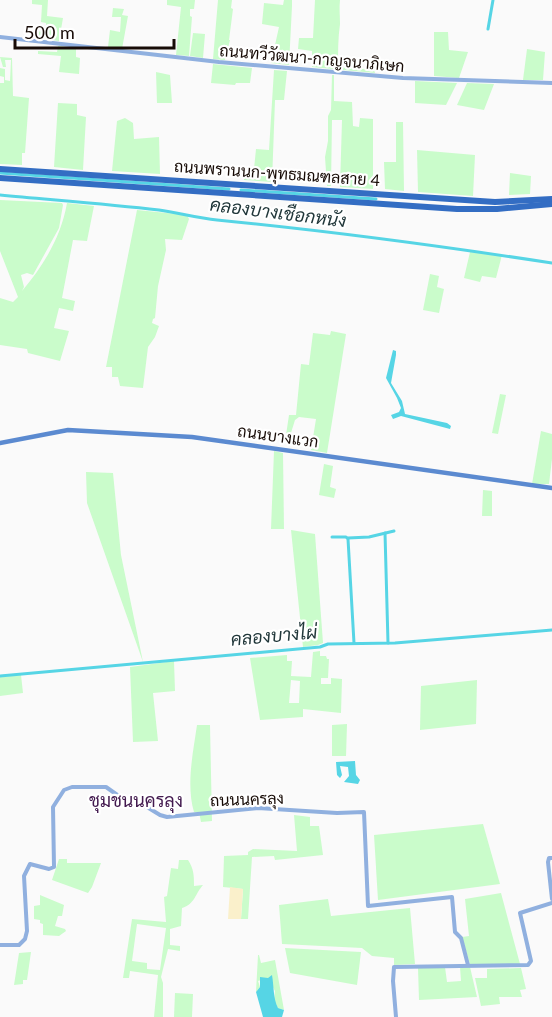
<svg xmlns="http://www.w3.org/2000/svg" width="552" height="1017" viewBox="0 0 552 1017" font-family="Lato,Sarabun,sans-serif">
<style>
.green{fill:#cafccb;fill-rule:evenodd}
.sand{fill:#faf0cb}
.water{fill:#56d5e5}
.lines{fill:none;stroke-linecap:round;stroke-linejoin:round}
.canal{stroke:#56d5e5;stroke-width:3}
.tertiary{stroke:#90b0df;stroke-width:4}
.secondary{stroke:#5b8ad0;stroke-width:4.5}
.primary{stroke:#336dc3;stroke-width:6}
.labels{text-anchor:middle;stroke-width:4.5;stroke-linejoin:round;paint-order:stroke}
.street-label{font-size:16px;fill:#170b06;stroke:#fff}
.water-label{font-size:18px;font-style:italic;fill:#21373a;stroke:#fff}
.neighbourhood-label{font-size:18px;fill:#431a4f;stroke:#fff}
</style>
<rect width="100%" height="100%" fill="#fafafa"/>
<g class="green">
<path d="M 32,0 L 48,0 L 47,16 L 63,18 L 59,41 L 31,37 L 32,31 L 46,32 L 46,23 L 41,22 L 42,5 L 32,4 Z"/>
<path d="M 167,0 L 195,0 L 194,9 L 190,9 L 190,16 L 192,17 L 189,56 L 176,55 L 181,7 L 167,5 Z"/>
<path d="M 218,0 L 232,0 L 231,8 L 233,9 L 229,40 L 230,40 L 225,60 L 213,59 Z"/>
<path d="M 284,0 L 292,0 L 292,6 L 289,65 L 271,63 L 279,27 L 262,24 L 264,3 L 283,5 Z"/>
<path d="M 315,0 L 340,0 C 339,8 340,16 340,24 C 338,38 338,52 338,67 L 374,70 L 375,73 L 312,67 L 312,51 L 298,49 L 299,38 L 313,38 Z"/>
<path d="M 113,8 L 124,9 L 122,15 L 128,16 L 122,49 L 108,47 L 110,30 L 120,32 L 121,17 L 112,17 Z"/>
<path d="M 434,32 L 448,32 L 449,50 L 468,52 L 459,78 L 434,76 Z"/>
<path d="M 193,33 L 205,34 L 203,58 L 190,56 Z"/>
<path d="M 58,46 L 76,48 L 76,57 L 80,58 L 79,74 L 59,72 L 61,56 L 38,54 L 38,51 L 57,52 Z"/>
<path d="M 527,49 L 545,52 L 543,80 L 523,80 Z"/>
<path d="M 0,57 L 12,58 L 13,96 L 29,98 L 25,153 L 22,153 L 22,165 L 0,164 L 0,83 L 4,83 L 4,77 L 0,76 L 0,68 L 5,69 L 5,80 L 10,81 L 11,60 L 5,60 L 6,67 L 3,67 Z"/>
<path d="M 213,64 L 252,68 L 250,83 L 236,83 L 235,85 L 211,83 Z"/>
<path d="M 274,70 L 287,71 L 284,100 L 275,100 L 272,182 L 244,180 L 245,169 L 254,169 L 256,149 L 269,150 Z"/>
<path d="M 156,72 L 170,75 L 172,103 L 157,103 Z"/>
<path d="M 332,75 L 334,75 L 334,101 L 352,102 L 353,126 L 359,127 L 360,118 L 373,119 L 373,189 L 340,187 L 342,120 L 332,120 L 331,186 L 327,186 L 325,157 L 328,141 L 328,116 L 331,110 Z"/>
<path d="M 415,81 L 457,83 L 446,105 L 415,103 Z"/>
<path d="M 467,83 L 494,84 L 484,110 L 457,105 Z"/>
<path d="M 58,103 L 77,104 L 77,115 L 86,117 L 83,170 L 54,167 Z"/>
<path d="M 125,118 L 133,123 L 134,139 L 159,137 L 160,174 L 112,171 L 117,121 Z"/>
<path d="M 396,122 L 403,122 L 404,191 L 385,189 L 384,162 L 396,162 Z"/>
<path d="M 417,150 L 475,155 L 473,196 L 418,192 Z"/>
<path d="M 510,173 L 531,176 L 530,194 L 509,195 Z"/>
<path d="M 0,200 L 62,203 L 63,205 L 59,228 L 33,275 L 27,273 L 21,275 L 24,287 L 22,291 C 44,265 61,237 67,203 L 94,206 L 87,241 L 73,240 L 62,298 L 75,301 L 73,311 L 59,308 L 54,328 L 69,331 L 60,361 L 28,353 L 27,349 L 0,345 L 0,298 L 13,302 L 18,297 L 0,251 Z"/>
<path d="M 137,210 L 187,215 L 189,219 L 182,240 L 165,239 L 166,250 L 158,286 L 155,318 L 153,319 L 152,323 L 159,326 L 155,337 L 148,347 L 143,388 L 120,386 L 118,377 L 112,377 L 112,367 L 106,367 Z"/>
<path d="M 470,252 L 502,255 L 496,278 L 482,276 L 480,282 L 464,278 Z"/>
<path d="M 430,274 L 439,276 L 437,287 L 444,289 L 439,313 L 423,310 Z"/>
<path d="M 331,331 L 346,334 L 327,453 L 311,450 L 316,419 L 299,417 L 295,420 L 290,436 L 286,435 L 289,415 L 296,415 L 301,364 L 309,365 L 313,333 L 330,335 Z"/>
<path d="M 500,394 L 506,395 L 498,434 L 492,433 Z"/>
<path d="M 541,431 L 552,434 L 552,459 L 549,484 L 532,484 Z"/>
<path d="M 274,451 L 283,453 L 284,529 L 271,529 Z"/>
<path d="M 324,464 L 333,466 L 330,487 L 336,489 L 334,498 L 319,495 Z"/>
<path d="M 86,472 L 113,473 L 121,555 L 143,662 L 87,503 Z"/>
<path d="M 483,490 L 492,491 L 492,516 L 482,516 Z"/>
<path d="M 291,530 L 315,534 L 323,643 L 318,645 L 303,647 Z"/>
<path d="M 320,651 L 320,656 L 326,656 L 327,659 L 329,659 L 328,678 L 321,678 L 321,684 L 331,684 L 331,678 L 342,679 L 341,713 L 303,709 L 303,717 L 260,720 L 250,658 L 287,655 L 287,661 L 292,661 L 291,676 L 311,677 L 313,652 ZM 291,680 L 300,681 L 299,703 L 289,703 Z"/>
<path d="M 174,661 L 175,691 L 153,693 L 158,741 L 133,742 L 130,667 Z"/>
<path d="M 21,675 L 23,693 L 0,696 L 0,677 Z"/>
<path d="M 477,680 L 476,724 L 420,730 L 421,686 Z"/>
<path d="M 347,724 L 346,756 L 332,756 L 332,725 Z"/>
<path d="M 197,725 L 210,725 L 212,821 L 201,822 L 199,812 L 194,812 C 186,785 193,753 197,725 Z"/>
<path d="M 294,815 L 310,817 L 310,826 L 319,826 L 323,855 L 275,860 L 274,856 L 252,857 L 248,919 L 241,919 L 243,889 L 223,887 L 224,856 L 248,855 L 248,852 L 253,849 L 297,851 Z"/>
<path d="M 483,824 L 500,884 L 378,900 L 374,835 Z"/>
<path d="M 59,859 L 67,859 L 67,863 L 101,863 L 92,887 L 88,893 L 52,880 Z"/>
<path d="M 179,860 L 188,860 C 194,869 194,876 194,886 L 203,885 C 195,894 195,904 182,908 L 181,926 L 170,929 L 170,945 L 180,946 L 180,951 L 168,949 L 161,977 L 163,983 L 163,1017 L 154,1017 L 158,975 L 130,971 L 129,978 L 123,978 L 132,919 L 166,922 L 164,897 L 167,896 L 171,868 L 178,869 ZM 137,924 L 166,928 L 160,970 L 147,969 L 147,963 L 132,961 Z"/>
<path d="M 501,893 L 520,964 L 470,964 L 462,937 L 469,936 L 465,899 Z"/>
<path d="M 40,895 L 64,905 L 62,916 L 58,916 L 55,926 L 65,929 L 66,931 L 59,936 L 43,935 L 43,924 L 40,923 L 40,920 L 34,919 L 34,906 L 40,905 Z"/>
<path d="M 328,899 L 331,916 L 410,908 L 415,964 L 394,965 L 394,958 L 372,956 L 362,948 L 282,944 L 279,905 Z"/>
<path d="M 285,948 L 361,952 L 357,985 L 290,973 Z"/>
<path d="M 31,952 L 27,980 L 23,980 L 23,984 L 14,985 L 19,953 Z"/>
<path d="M 258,955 L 259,955 L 261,963 L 275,960 L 284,1010 L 278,1008 L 274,1001 L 275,991 L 268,978 L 258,981 L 260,987 L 256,992 Z"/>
<path d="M 445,967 L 447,982 L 461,981 L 460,967 L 470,967 L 477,997 L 419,1000 L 418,968 Z"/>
<path d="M 521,968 L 526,989 L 520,990 L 522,997 L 499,997 L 500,1004 L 481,1006 L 475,978 L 487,978 L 487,969 Z"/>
<path d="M 175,993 L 193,994 L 192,1017 L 174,1017 Z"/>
</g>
<path class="sand" d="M 230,887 L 243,889 L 241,919 L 228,919 Z"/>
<g class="water">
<path d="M 393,350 L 396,351 L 396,355 L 391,383 L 402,401 L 405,414 L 447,423 L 451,426 L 450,429 L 401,416 L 393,419 L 391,415 L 399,412 L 401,408 L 397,398 L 386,378 Z"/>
<path d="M 355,761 L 356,775 L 360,780 L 358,784 L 344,782 L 349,776 L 348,767 L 340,766 L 342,775 L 340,778 L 337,775 L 336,762 Z"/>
<path d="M 272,975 C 274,986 273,998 278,1008 L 284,1010 L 282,1017 L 263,1017 L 256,992 L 260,987 L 260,977 L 268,978 Z"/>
</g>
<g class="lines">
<g class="canal">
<path d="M 488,29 L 493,0"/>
<path d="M 0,173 L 229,189"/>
<path d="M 241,190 L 376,199"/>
<path d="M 0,195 C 53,200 106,204 159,210 C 179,213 198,218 217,220 C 330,231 441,246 552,263"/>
<path d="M 385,533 L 388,643"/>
<path d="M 332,537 L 346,537 L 348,539 L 354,643"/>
<path d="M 348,538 L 369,537 L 394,531"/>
<path d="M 0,676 L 320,647 L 328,644 L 395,643 L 552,630"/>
</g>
<g class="tertiary">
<path d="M 0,37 L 219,62 L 403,78 L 552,83"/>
<path d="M 552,858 L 549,858 L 548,862 L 552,899"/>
<path d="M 0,945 L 19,945 L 25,939 L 27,931 L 24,876 L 30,864 L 49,869 L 54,867 L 53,807 L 64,790 L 72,787 L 106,787 L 123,799 L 147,807 L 160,815 L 167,817 L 258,808 L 337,813 L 364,812 L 368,906 L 452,897 L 455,932 L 461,938 L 468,965"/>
<path d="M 396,1017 L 393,981 L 394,967 L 528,965 L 531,961 L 520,913 L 552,903"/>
</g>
<path class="secondary" d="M 0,443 L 68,430 L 192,437 L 552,488"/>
<g class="primary">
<path d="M 0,169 L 495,202 L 552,199"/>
<path d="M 0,178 L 457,209 L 497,209 L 552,204"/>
</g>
</g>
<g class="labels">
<g class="street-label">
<text transform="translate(312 58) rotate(5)" y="6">ถนนทวีวัฒนา-กาญจนาภิเษก</text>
<text transform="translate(277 173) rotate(4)" y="6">ถนนพรานนก-พุทธมณฑลสาย 4</text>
<text transform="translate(278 436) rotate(8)" y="6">ถนนบางแวก</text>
<text transform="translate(247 799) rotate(-2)" y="6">ถนนนครลุง</text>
</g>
<g class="water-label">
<text transform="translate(278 213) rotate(7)" y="6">คลองบางเชือกหนัง</text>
<text transform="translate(274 636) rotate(-5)" y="6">คลองบางไผ่</text>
</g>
<g class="neighbourhood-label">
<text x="136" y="807">ชุมชนนครลุง</text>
</g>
</g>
<path d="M15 39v9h159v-9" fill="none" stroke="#170b06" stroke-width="3"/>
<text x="24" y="39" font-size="18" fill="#170b06" stroke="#ffffff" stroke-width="4.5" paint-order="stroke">500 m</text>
</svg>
